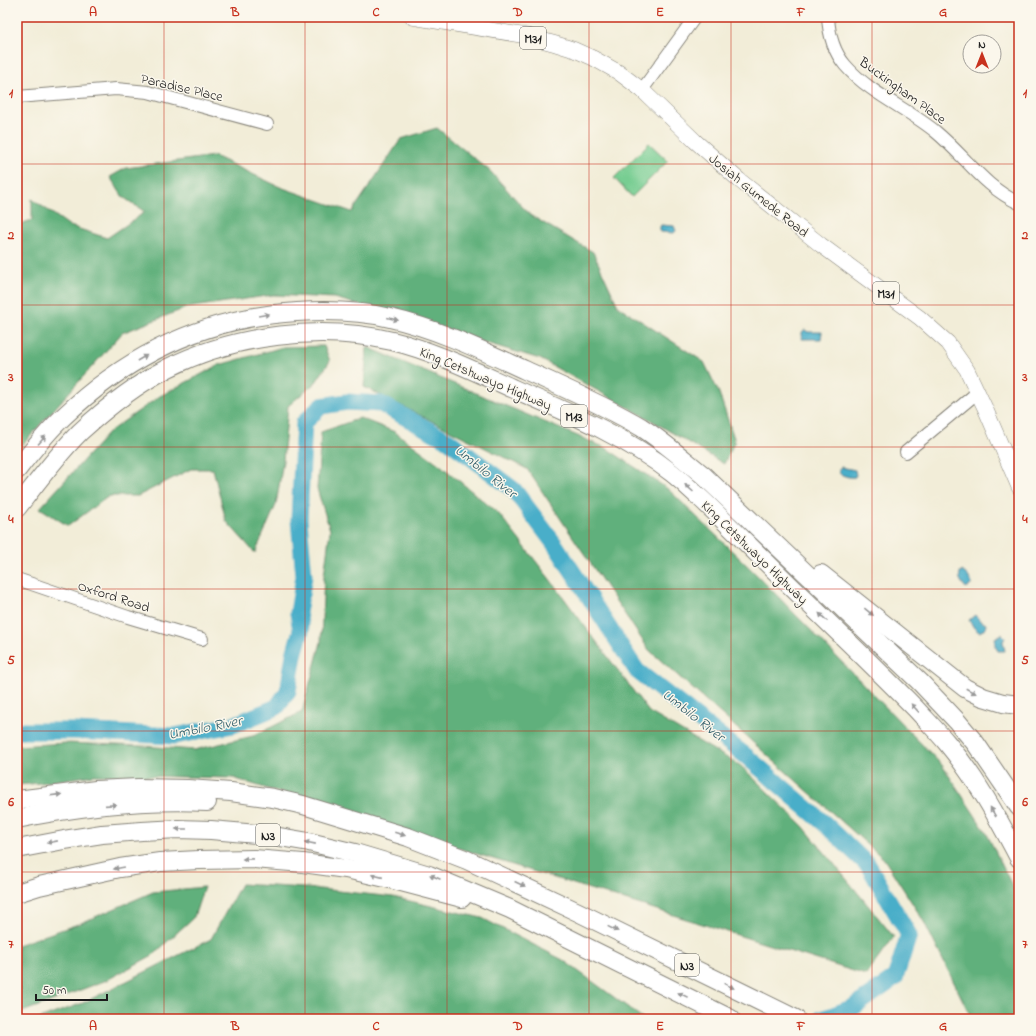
<svg xmlns="http://www.w3.org/2000/svg" width="1036" height="1036" viewBox="0 0 1036 1036" font-family="'Indie Flower',sans-serif">
<style>
.green{fill:#77cd92;stroke:#4a7457}
.forest{fill:#61b07c;stroke:#3e664c}
.water{fill:#4aaec9;stroke:#336572}
.lines{fill:none;stroke-linecap:round;stroke-linejoin:round}
.river{stroke:#4aaec9;stroke-width:17}
.minor-casing{stroke:#87847a;stroke-width:14}
.major-casing{stroke:#87847a;stroke-width:16}
.highway-casing{stroke:#87847a;stroke-width:20}
.minor{stroke:#fff;stroke-width:12}
.major{stroke:#fff;stroke-width:15}
.highway{stroke:#fff;stroke-width:18}
.oneway{fill:#999}
.grid{fill:none;stroke:#c8321e;stroke-width:1;stroke-opacity:0.55}
.labels{text-anchor:middle;stroke-width:3;stroke-linejoin:round;paint-order:stroke}
.shield{fill:#fbf7ec;stroke:#5f5e5a;stroke-width:1}
.shield-label{font-size:13px;font-weight:bold;fill:#1c1c1c}
.street-label{font-size:14px;fill:#1c1c1c;stroke:#fbf7ec}
.water-label{font-size:15px;font-style:italic;fill:#315e6a;stroke:#fbf7ec}
.neatline{fill:none;stroke:#c8321e;stroke-width:1.5}
.grid-label{font-size:13px;text-anchor:middle;font-weight:bold;fill:#c8321e}
</style>
<rect width="100%" height="100%" fill="#fbf7ec"/>
<filter id="ink" filterUnits="userSpaceOnUse"><feTurbulence type="fractalNoise" baseFrequency=".025" numOctaves="2"/><feDisplacementMap in="SourceGraphic" scale="8" xChannelSelector="R" yChannelSelector="G"/><feConvolveMatrix kernelMatrix="1 2 1 2 8 2 1 2 1" color-interpolation-filters="sRGB"/></filter>
<filter id="wash" filterUnits="userSpaceOnUse"><feTurbulence type="fractalNoise" baseFrequency=".012" numOctaves="4" result="noise"/><feDisplacementMap in="SourceGraphic" scale="16" xChannelSelector="R" yChannelSelector="G"/><feGaussianBlur stdDeviation="0.9" result="paint"/><feColorMatrix in="noise" values="0 0 0 0 0 0 0 0 0 0 0 0 0 0 0 0 0 1.4 0 .05"/><feComposite in="paint" operator="in"/></filter>
<g filter="url(#wash)">
<rect width="100%" height="100%" fill="#f2edd8"/>
<path class="green" d="M 649,143 L 668,161 L 632,197 L 614,178 Z"/>
<g class="forest">
<path d="M 437,128 L 490,171 L 530,215 L 593,252 L 618,306 L 704,362 L 719,393 L 735,441 L 724,464 L 649,419 L 540,359 L 335,298 L 273,295 L 186,308 L 122,333 L 17,451 L 17,225 L 32,220 L 32,199 L 70,226 L 107,238 L 145,212 L 123,197 L 110,177 L 126,168 L 214,156 L 280,187 L 352,212 L 401,139 Z"/>
<path d="M 324,346 L 330,361 L 316,382 L 288,406 L 283,461 L 276,505 L 255,553 L 226,521 L 213,469 L 191,469 L 138,496 L 109,496 L 68,526 L 40,508 L 110,431 L 160,396 L 219,365 L 283,347 Z"/>
<path d="M 367,347 L 606,448 L 668,489 L 759,577 L 942,765 L 986,832 L 1019,900 L 1019,1019 L 972,1019 L 923,920 L 884,859 L 649,650 L 527,469 L 364,387 Z"/>
<path d="M 360,418 L 395,432 L 439,464 L 499,514 L 549,578 L 649,712 L 741,766 L 803,826 L 894,937 L 866,975 L 233,778 L 94,775 L 41,783 L 17,785 L 17,746 L 66,743 L 144,746 L 194,750 L 253,736 L 302,712 L 321,642 L 324,575 L 330,530 L 317,489 L 321,432 Z"/>
<path d="M 241,884 L 320,889 L 393,897 L 482,918 L 563,960 L 644,1019 L 39,1019 L 83,1003 L 211,939 Z"/>
<path d="M 204,887 L 194,917 L 153,955 L 107,980 L 17,1014 L 17,945 L 81,923 L 153,892 Z"/>
</g>
<g class="water">
<path d="M 661,225 L 674,226 L 676,231 L 674,233 L 661,232 L 660,231 L 660,227 Z"/>
<path d="M 804,330 L 805,330 L 808,332 L 822,332 L 821,339 L 802,339 L 802,332 Z"/>
<path d="M 841,467 L 855,470 L 856,475 L 855,477 C 850,478 843,476 839,473 L 839,469 Z"/>
<path d="M 962,571 L 968,576 L 972,584 L 970,586 L 966,588 C 962,583 956,577 962,571 Z"/>
<path d="M 975,615 L 981,621 L 986,624 L 985,629 L 979,632 L 974,628 L 969,620 Z"/>
<path d="M 1002,634 L 1005,638 L 1003,641 L 1005,651 L 998,651 L 995,646 L 995,638 Z"/>
</g>
<g class="lines">
<path class="river" d="M 17,731 L 75,731 L 174,736 L 233,725 L 277,707 L 288,691 L 294,655 L 301,630 L 298,613 L 304,576 L 299,520 L 304,423 L 321,406 L 347,402 L 381,404 L 449,441 L 514,490 L 556,546 L 637,671 L 746,756 L 824,823 L 868,865 L 909,935 L 895,978 L 854,1007 L 831,1016 L 821,1019"/>
</g>
</g>
<g filter="url(#ink)">
<g class="lines">
<defs>
<g id="minor">
<path d="M 828,17 C 829,34 834,52 845,65 C 870,94 907,108 936,132 C 964,155 985,188 1019,203"/>
<path d="M 642,90 L 695,17"/>
<path d="M 17,97 L 116,89 L 148,92 L 267,124"/>
<path d="M 906,452 L 978,392"/>
<path d="M 17,579 L 128,617 L 202,639"/>
</g>
<path id="major" d="M 412,17 L 527,36 L 556,44 L 575,50 L 593,58 L 618,72 L 642,90 L 695,141 L 739,180 L 821,245 L 920,318 L 948,343 L 967,370 L 985,408 L 1019,487"/>
<g id="highway">
<path d="M 17,470 C 31,452 46,433 63,417 C 129,354 206,317 297,312 C 328,310 360,311 390,318 C 438,329 481,350 525,370 C 564,388 604,405 641,427 C 663,441 683,459 703,475 L 920,682 L 956,720 L 976,744 L 1019,807"/>
<path d="M 17,508 C 37,482 57,455 80,432 C 106,408 137,384 168,368 C 234,335 320,324 392,341 C 434,351 474,371 514,389 C 569,413 625,436 672,473 C 681,480 689,488 697,495 C 721,517 744,541 767,563 C 817,612 867,659 916,709 C 926,720 937,731 947,743 C 976,778 998,818 1019,858"/>
<path d="M 821,574 L 965,688 L 983,697 L 1003,703 L 1019,705"/>
<path d="M 17,800 L 96,790 L 138,788 L 188,789 L 231,792 L 273,798 L 303,805 L 408,837 L 467,860 L 578,912 L 796,1019"/>
<path d="M 17,819 C 80,806 143,799 207,802"/>
<path d="M 17,849 L 64,840 L 102,834 L 142,831 L 178,829 L 211,830 L 268,835 L 309,842 L 355,853 L 429,875 L 510,909 L 731,1019"/>
<path d="M 17,893 L 39,886 L 120,868 L 160,862 L 199,860 L 254,859 L 303,863 L 346,869 L 390,879 L 462,898"/>
</g>
</defs>
<use href="#minor" class="minor-casing"/>
<use href="#major" class="major-casing"/>
<use href="#highway" class="highway-casing"/>
<use href="#minor" class="minor"/>
<use href="#major" class="major"/>
<use href="#highway" class="highway"/>
</g>
<defs><path id="oneway-solid" d="M-6-.8H1V-3.2L6.5 0L1 3.2V.8H-6Z"/></defs>
<g class="oneway">
<use href="#oneway-solid" transform="translate(264 315) rotate(-10)"/>
<use href="#oneway-solid" transform="translate(393 319) rotate(14)"/>
<use href="#oneway-solid" transform="translate(142 358) rotate(-30)"/>
<use href="#oneway-solid" transform="translate(42 440) rotate(-48)"/>
<use href="#oneway-solid" transform="translate(689 488) rotate(-138)"/>
<use href="#oneway-solid" transform="translate(869 612) rotate(39)"/>
<use href="#oneway-solid" transform="translate(823 617) rotate(-136)"/>
<use href="#oneway-solid" transform="translate(971 691) rotate(27)"/>
<use href="#oneway-solid" transform="translate(915 708) rotate(-133)"/>
<use href="#oneway-solid" transform="translate(56 795) rotate(-7)"/>
<use href="#oneway-solid" transform="translate(111 805) rotate(-4)"/>
<use href="#oneway-solid" transform="translate(993 812) rotate(-120)"/>
<use href="#oneway-solid" transform="translate(181 829) rotate(180)"/>
<use href="#oneway-solid" transform="translate(400 834) rotate(17)"/>
<use href="#oneway-solid" transform="translate(52 842) rotate(169)"/>
<use href="#oneway-solid" transform="translate(310 843) rotate(-169)"/>
<use href="#oneway-solid" transform="translate(248 859) rotate(179)"/>
<use href="#oneway-solid" transform="translate(119 868) rotate(170)"/>
<use href="#oneway-solid" transform="translate(377 876) rotate(-167)"/>
<use href="#oneway-solid" transform="translate(435 877) rotate(-157)"/>
<use href="#oneway-solid" transform="translate(520 884) rotate(25)"/>
<use href="#oneway-solid" transform="translate(613 929) rotate(26)"/>
<use href="#oneway-solid" transform="translate(729 986) rotate(26)"/>
<use href="#oneway-solid" transform="translate(683 995) rotate(-154)"/>
</g>
</g>
<path class="grid" d="M 164,17 L 164,1019M 305,17 L 305,1019M 447,17 L 447,1019M 589,17 L 589,1019M 731,17 L 731,1019M 872,17 L 872,1019M 17,164 L 1019,164M 17,305 L 1019,305M 17,447 L 1019,447M 17,589 L 1019,589M 17,731 L 1019,731M 17,872 L 1019,872"/>
<g class="labels">
<g class="shield">
<rect x="520" y="27" width="26" height="22" rx="3"/>
<rect x="873" y="282" width="26" height="22" rx="3"/>
<rect x="561" y="405" width="26" height="22" rx="3"/>
<rect x="256" y="824" width="24" height="22" rx="3"/>
<rect x="675" y="954" width="24" height="22" rx="3"/>
</g>
<g class="shield-label">
<text x="533" y="43">M31</text>
<text x="886" y="298">M31</text>
<text x="574" y="421">M13</text>
<text x="268" y="840">N3</text>
<text x="687" y="970">N3</text>
</g>
<g class="street-label">
<text transform="translate(182 87) rotate(13)" y="5">Paradise Place</text>
<text transform="translate(903 90) rotate(36)" y="5">Buckingham Place</text>
<text transform="translate(759 195) rotate(39)" y="5">Josiah Gumede Road</text>
<text transform="translate(486 378) rotate(23)" y="5">King Cetshwayo Highway</text>
<text transform="translate(755 552) rotate(44)" y="5">King Cetshwayo Highway</text>
<text transform="translate(114 596) rotate(18)" y="5">Oxford Road</text>
</g>
<g class="water-label">
<text transform="translate(486 471) rotate(39)" y="5">Umbilo River</text>
<text transform="translate(694 715) rotate(38)" y="5">Umbilo River</text>
<text transform="translate(205 727) rotate(-11)" y="5">Umbilo River</text>
</g>
</g>
<rect width="1036" height="1036" fill="none" stroke="#fbf7ec" stroke-width="44"/>
<g transform="translate(982 54)"><circle r="19" fill="#fbf7ec" stroke="#a29f99"/>
<path d="M0-3L7 15L0 10L-7 15Z" fill="#c8321e"/>
<text y="-6" font-size="11" font-weight="bold" text-anchor="middle" fill="#1c1c1c">N</text>
</g>
<path d="M36 994v6h71v-6" fill="none" stroke="#1c1c1c" stroke-width="2"/>
<text x="42" y="994" font-size="12" fill="#1c1c1c" stroke="#fbf7ec" stroke-width="3" paint-order="stroke">50 m</text>
<rect x="22" y="22" width="992" height="992" class="neatline"/>
<g class="grid-label">
<text x="93" y="16">A</text>
<text x="235" y="16">B</text>
<text x="376" y="16">C</text>
<text x="518" y="16">D</text>
<text x="660" y="16">E</text>
<text x="801" y="16">F</text>
<text x="943" y="16">G</text>
<text x="11" y="97">1</text>
<text x="1025" y="97">1</text>
<text x="11" y="239">2</text>
<text x="1025" y="239">2</text>
<text x="11" y="381">3</text>
<text x="1025" y="381">3</text>
<text x="11" y="523">4</text>
<text x="1025" y="523">4</text>
<text x="11" y="664">5</text>
<text x="1025" y="664">5</text>
<text x="11" y="806">6</text>
<text x="1025" y="806">6</text>
<text x="11" y="948">7</text>
<text x="1025" y="948">7</text>
<text x="93" y="1030">A</text>
<text x="235" y="1030">B</text>
<text x="376" y="1030">C</text>
<text x="518" y="1030">D</text>
<text x="660" y="1030">E</text>
<text x="801" y="1030">F</text>
<text x="943" y="1030">G</text>
</g>
</svg>
